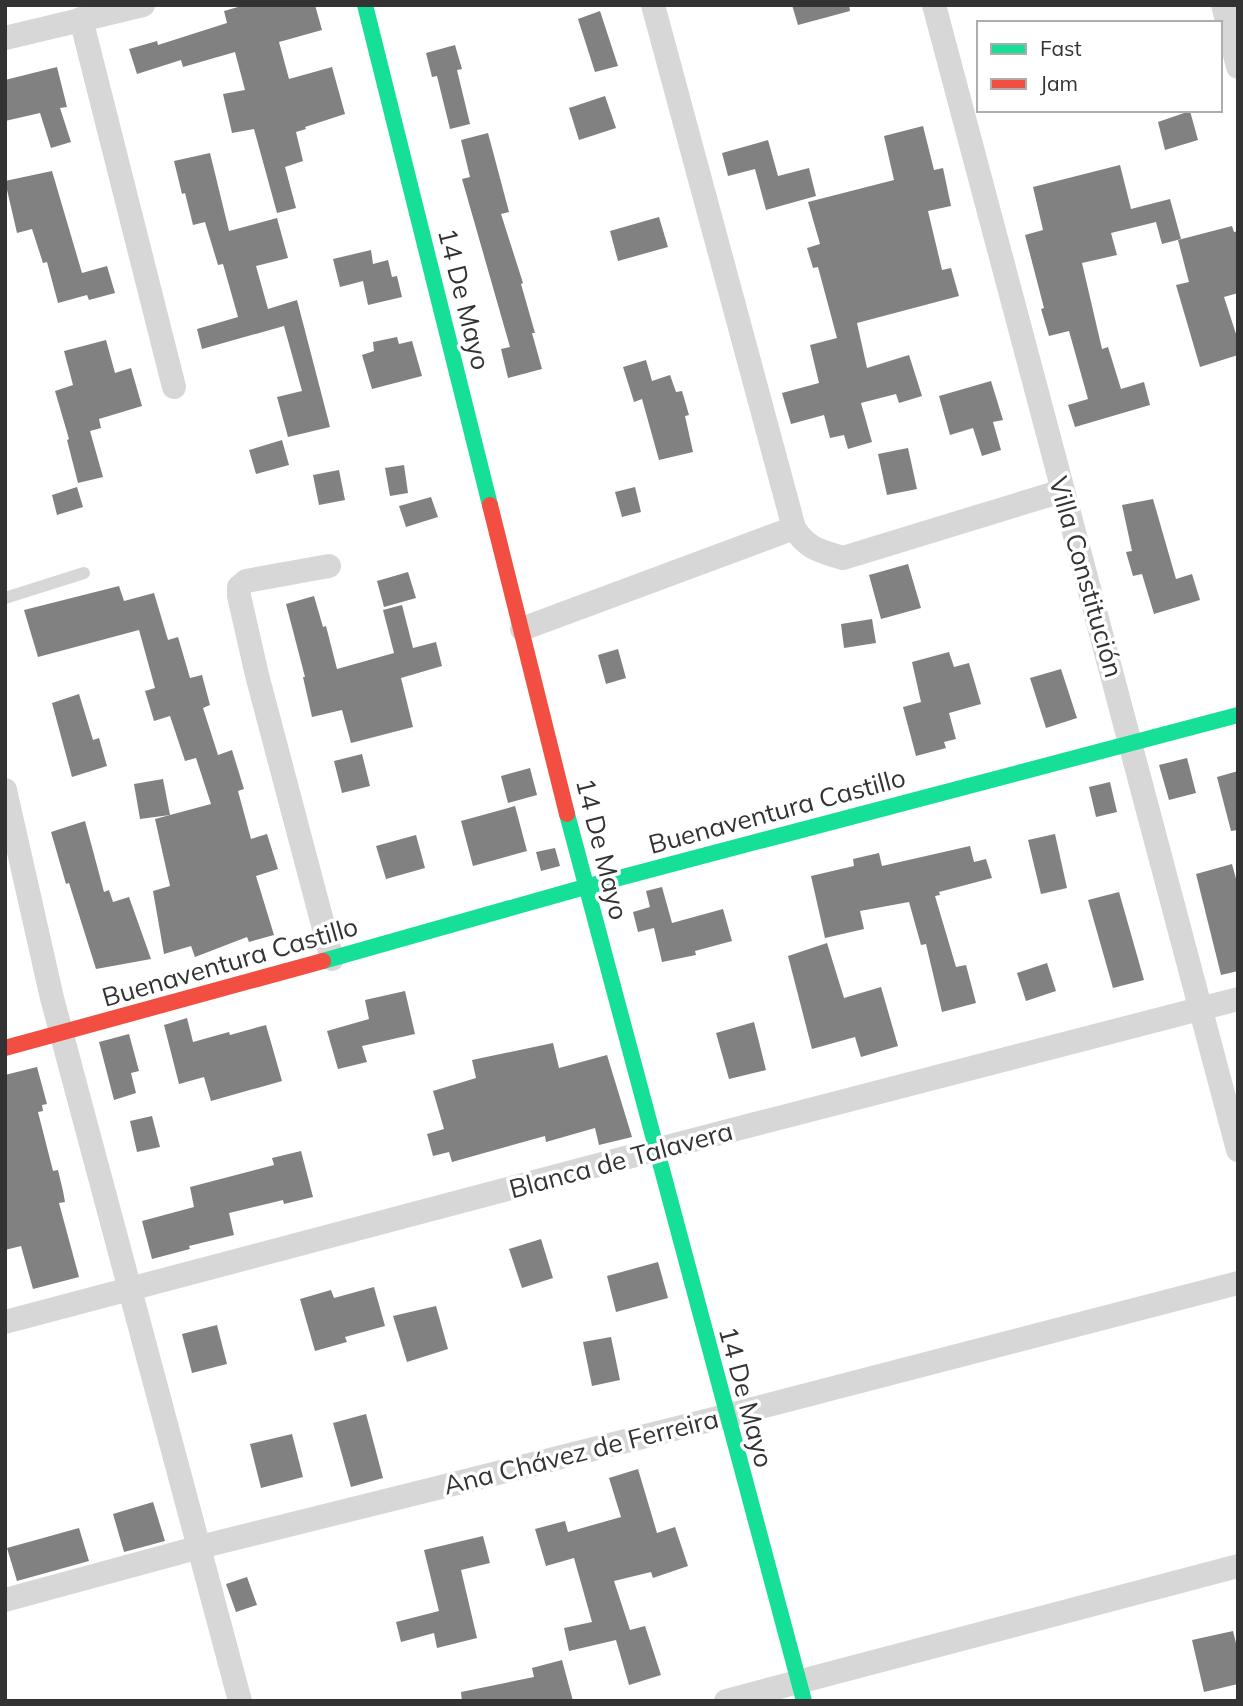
<svg xmlns="http://www.w3.org/2000/svg" width="1243" height="1706" viewBox="0 0 1243 1706" font-family="Mulish,sans-serif">
<style>
.building{fill:#818181}
.lines{fill:none;stroke-linecap:round;stroke-linejoin:round}
.lane{stroke:#d7d7d7;stroke-width:12}
.street{stroke:#d7d7d7;stroke-width:24}
.fast{stroke:#16e098;stroke-width:16}
.jam{stroke:#f24e42;stroke-width:16}
.labels{text-anchor:middle;stroke-width:7;stroke-linejoin:round;paint-order:stroke}
.street-label{font-size:26px;fill:#333;stroke:#fff}
</style>
<rect width="100%" height="100%" fill="#fff"/>
<g class="building">
<path d="M 245,5 L 315,5 L 322,30 L 279,42 L 289,79 L 332,67 L 345,114 L 305,127 L 306,129 L 296,132 L 303,161 L 285,167 L 296,208 L 277,213 L 254,129 L 232,133 L 223,94 L 245,90 L 235,52 L 183,67 L 181,60 L 137,74 L 129,49 L 157,41 L 158,45 L 227,23 L 224,11 Z"/>
<path d="M 792,5 L 849,5 L 850,11 L 798,25 Z"/>
<path d="M 600,11 L 618,66 L 595,72 L 578,19 Z"/>
<path d="M 455,45 L 462,69 L 457,70 L 470,124 L 450,129 L 437,76 L 432,77 L 426,53 Z"/>
<path d="M 57,67 L 67,107 L 60,108 L 71,142 L 51,148 L 40,113 L 5,121 L 5,80 Z"/>
<path d="M 605,96 L 616,128 L 579,140 L 569,108 Z"/>
<path d="M 1190,111 L 1198,140 L 1165,150 L 1158,122 Z"/>
<path d="M 923,126 L 934,170 L 943,168 L 951,206 L 928,211 L 942,270 L 951,268 L 959,296 L 857,323 L 867,368 L 909,355 L 922,396 L 899,403 L 896,394 L 861,403 L 872,442 L 848,449 L 844,435 L 830,438 L 824,415 L 791,424 L 782,393 L 819,383 L 810,345 L 837,338 L 818,267 L 813,268 L 807,248 L 820,244 L 808,202 L 894,180 L 884,136 Z"/>
<path d="M 488,133 L 509,212 L 501,214 L 523,283 L 521,284 L 535,333 L 532,333 L 542,369 L 508,378 L 501,349 L 510,347 L 462,179 L 470,177 L 461,140 Z"/>
<path d="M 768,140 L 778,176 L 809,168 L 816,196 L 766,210 L 755,169 L 728,176 L 722,153 Z"/>
<path d="M 210,153 L 229,231 L 277,218 L 288,258 L 256,266 L 268,309 L 297,300 L 330,427 L 288,437 L 277,397 L 302,391 L 284,326 L 202,349 L 197,329 L 238,317 L 223,264 L 218,265 L 205,222 L 193,225 L 185,193 L 182,194 L 174,161 Z"/>
<path d="M 1120,165 L 1131,209 L 1170,199 L 1181,239 L 1162,244 L 1156,222 L 1111,233 L 1117,255 L 1082,263 L 1102,349 L 1108,347 L 1121,389 L 1144,382 L 1150,405 L 1075,427 L 1068,405 L 1088,399 L 1069,331 L 1049,336 L 1041,309 L 1044,308 L 1025,235 L 1043,230 L 1033,187 Z"/>
<path d="M 52,171 L 82,273 L 107,266 L 115,293 L 89,300 L 87,295 L 58,303 L 47,262 L 43,263 L 32,229 L 17,233 L 5,181 Z"/>
<path d="M 659,217 L 668,247 L 618,261 L 610,231 Z"/>
<path d="M 1232,226 L 1234,232 L 1238,231 L 1238,293 L 1224,297 L 1238,340 L 1238,355 L 1200,367 L 1176,285 L 1189,282 L 1178,240 Z"/>
<path d="M 371,250 L 373,264 L 388,260 L 392,277 L 397,276 L 402,297 L 368,305 L 363,281 L 340,287 L 333,259 Z"/>
<path d="M 397,337 L 399,344 L 412,341 L 422,376 L 372,389 L 362,355 L 374,351 L 373,342 Z"/>
<path d="M 106,340 L 115,373 L 131,368 L 142,406 L 99,419 L 101,428 L 90,431 L 103,477 L 78,483 L 67,440 L 69,439 L 55,391 L 73,385 L 64,351 Z"/>
<path d="M 646,360 L 652,381 L 670,375 L 676,392 L 682,391 L 689,415 L 685,416 L 693,452 L 659,460 L 642,399 L 634,402 L 623,367 Z"/>
<path d="M 991,381 L 1003,420 L 993,422 L 1001,450 L 982,456 L 973,428 L 950,435 L 939,396 Z"/>
<path d="M 282,440 L 289,465 L 256,474 L 249,450 Z"/>
<path d="M 908,448 L 917,489 L 887,495 L 878,454 Z"/>
<path d="M 404,465 L 408,493 L 390,496 L 385,468 Z"/>
<path d="M 339,470 L 345,500 L 319,505 L 313,475 Z"/>
<path d="M 77,487 L 83,507 L 57,515 L 52,495 Z"/>
<path d="M 635,487 L 641,512 L 622,517 L 615,492 Z"/>
<path d="M 431,497 L 438,517 L 406,527 L 399,506 Z"/>
<path d="M 1153,499 L 1176,579 L 1192,574 L 1200,600 L 1154,614 L 1142,574 L 1133,576 L 1126,552 L 1132,551 L 1122,505 Z"/>
<path d="M 908,564 L 921,608 L 881,619 L 869,575 Z"/>
<path d="M 408,572 L 416,598 L 384,607 L 377,581 Z"/>
<path d="M 119,586 L 124,601 L 154,593 L 168,640 L 178,637 L 190,678 L 202,675 L 210,705 L 203,708 L 218,755 L 232,750 L 244,789 L 238,791 L 251,839 L 267,834 L 278,869 L 256,876 L 274,935 L 249,942 L 247,937 L 195,957 L 191,946 L 164,954 L 153,891 L 170,886 L 155,819 L 211,804 L 196,758 L 185,761 L 170,716 L 154,721 L 145,691 L 155,688 L 139,630 L 38,657 L 24,610 Z"/>
<path d="M 314,596 L 323,627 L 326,626 L 337,669 L 394,653 L 383,610 L 402,605 L 413,648 L 436,642 L 442,666 L 401,678 L 413,727 L 351,743 L 342,710 L 312,717 L 303,677 L 305,677 L 286,604 Z"/>
<path d="M 872,619 L 876,643 L 844,648 L 841,624 Z"/>
<path d="M 618,649 L 626,678 L 606,684 L 598,655 Z"/>
<path d="M 949,652 L 954,667 L 969,663 L 981,704 L 949,713 L 956,739 L 944,742 L 946,748 L 916,756 L 903,707 L 921,702 L 912,662 Z"/>
<path d="M 1061,669 L 1077,718 L 1046,728 L 1030,678 Z"/>
<path d="M 79,694 L 93,740 L 99,738 L 107,766 L 72,777 L 52,703 Z"/>
<path d="M 362,754 L 370,786 L 342,793 L 334,761 Z"/>
<path d="M 1187,758 L 1196,793 L 1169,800 L 1159,765 Z"/>
<path d="M 530,768 L 537,795 L 508,803 L 501,776 Z"/>
<path d="M 1238,771 L 1238,830 L 1231,831 L 1217,777 Z"/>
<path d="M 163,779 L 170,815 L 140,819 L 134,784 Z"/>
<path d="M 1110,782 L 1117,812 L 1096,817 L 1089,787 Z"/>
<path d="M 515,806 L 527,851 L 473,866 L 461,821 Z"/>
<path d="M 85,821 L 104,892 L 109,890 L 113,902 L 129,897 L 151,959 L 96,969 L 69,883 L 66,884 L 51,832 Z"/>
<path d="M 1055,834 L 1067,888 L 1041,894 L 1028,840 Z"/>
<path d="M 416,835 L 425,868 L 386,879 L 376,846 Z"/>
<path d="M 970,846 L 974,862 L 986,859 L 992,878 L 939,892 L 940,895 L 935,896 L 956,967 L 966,965 L 976,1003 L 942,1012 L 926,944 L 921,945 L 909,902 L 860,911 L 864,929 L 825,938 L 811,876 L 854,866 L 853,859 L 879,853 L 882,866 Z"/>
<path d="M 555,848 L 560,866 L 541,871 L 536,852 Z"/>
<path d="M 1232,864 L 1238,886 L 1238,971 L 1221,975 L 1196,874 Z"/>
<path d="M 662,887 L 672,923 L 723,909 L 732,941 L 695,951 L 696,955 L 662,962 L 654,928 L 638,932 L 633,912 L 650,907 L 646,891 Z"/>
<path d="M 1119,892 L 1144,980 L 1113,988 L 1088,900 Z"/>
<path d="M 827,943 L 844,998 L 881,987 L 898,1046 L 861,1057 L 855,1037 L 812,1049 L 788,956 Z"/>
<path d="M 1047,963 L 1056,991 L 1026,1001 L 1017,973 Z"/>
<path d="M 405,991 L 415,1034 L 362,1046 L 367,1062 L 338,1069 L 327,1031 L 369,1019 L 365,1000 Z"/>
<path d="M 187,1018 L 193,1042 L 229,1032 L 230,1035 L 266,1025 L 282,1081 L 211,1101 L 204,1077 L 179,1084 L 164,1025 Z"/>
<path d="M 754,1022 L 766,1070 L 729,1079 L 716,1033 Z"/>
<path d="M 129,1034 L 139,1071 L 131,1073 L 136,1093 L 114,1100 L 99,1042 Z"/>
<path d="M 553,1043 L 559,1068 L 607,1055 L 632,1137 L 599,1145 L 595,1128 L 546,1142 L 545,1136 L 452,1162 L 449,1152 L 433,1156 L 427,1134 L 444,1129 L 433,1091 L 476,1078 L 472,1060 Z"/>
<path d="M 37,1067 L 47,1104 L 42,1105 L 43,1111 L 38,1112 L 53,1171 L 58,1170 L 63,1191 L 65,1202 L 59,1203 L 79,1277 L 33,1289 L 21,1246 L 5,1250 L 5,1075 Z"/>
<path d="M 152,1116 L 160,1147 L 137,1152 L 130,1121 Z"/>
<path d="M 301,1151 L 313,1197 L 284,1204 L 283,1200 L 229,1213 L 234,1235 L 189,1246 L 190,1249 L 152,1259 L 142,1221 L 194,1207 L 190,1187 L 274,1165 L 272,1158 Z"/>
<path d="M 541,1239 L 553,1278 L 522,1288 L 509,1249 Z"/>
<path d="M 658,1262 L 668,1298 L 616,1312 L 607,1276 Z"/>
<path d="M 374,1287 L 385,1326 L 345,1337 L 347,1342 L 315,1351 L 300,1299 L 331,1290 L 334,1298 Z"/>
<path d="M 436,1306 L 448,1349 L 407,1362 L 393,1316 Z"/>
<path d="M 217,1325 L 227,1364 L 192,1373 L 182,1334 Z"/>
<path d="M 611,1337 L 620,1380 L 592,1386 L 583,1342 Z"/>
<path d="M 366,1414 L 383,1478 L 351,1487 L 333,1423 Z"/>
<path d="M 292,1434 L 303,1477 L 261,1488 L 250,1444 Z"/>
<path d="M 638,1469 L 657,1533 L 675,1527 L 688,1566 L 653,1578 L 651,1572 L 614,1581 L 630,1630 L 645,1626 L 661,1675 L 629,1685 L 616,1640 L 569,1651 L 564,1628 L 592,1622 L 574,1558 L 546,1566 L 535,1529 L 565,1521 L 568,1532 L 621,1517 L 609,1478 Z"/>
<path d="M 153,1502 L 165,1541 L 124,1552 L 113,1514 Z"/>
<path d="M 79,1528 L 89,1561 L 17,1581 L 7,1548 Z"/>
<path d="M 483,1536 L 490,1563 L 461,1570 L 477,1638 L 437,1648 L 434,1633 L 401,1642 L 396,1622 L 439,1611 L 424,1550 Z"/>
<path d="M 247,1577 L 257,1605 L 236,1612 L 226,1584 Z"/>
<path d="M 1233,1631 L 1238,1651 L 1238,1684 L 1204,1692 L 1192,1640 Z"/>
<path d="M 562,1660 L 573,1701 L 462,1701 L 461,1692 L 534,1677 L 532,1668 Z"/>
</g>
<g class="lines">
<path class="lane" d="M 5,598 L 84,573"/>
<g class="street">
<path d="M 653,5 L 794,528"/>
<path d="M 934,5 C 1034,387 1140,767 1238,1150"/>
<path d="M 1223,5 L 1238,67"/>
<path d="M 81,19 L 174,387"/>
<path d="M 5,38 L 143,5"/>
<path d="M 329,566 L 246,581 L 239,587 L 239,596 L 257,675 L 332,959"/>
<path d="M 522,629 L 794,528 C 807,549 821,551 843,558 L 1062,491"/>
<path d="M 5,790 L 52,998 L 240,1701"/>
<path d="M 5,1322 L 655,1150 L 1238,999"/>
<path d="M 5,1600 L 200,1547 L 726,1416 L 1238,1283"/>
<path d="M 726,1701 L 1238,1566"/>
</g>
<g class="fast">
<path d="M 365,5 L 490,505"/>
<path d="M 567,814 L 804,1701"/>
<path d="M 323,961 L 585,887 L 1238,715"/>
</g>
<g class="jam">
<path d="M 490,505 L 567,814"/>
<path d="M 5,1048 L 323,961"/>
</g>
</g>
<g class="labels">
<g class="street-label">
<text transform="translate(464 299) rotate(76)" y="9">14 De Mayo</text>
<text transform="translate(1086 577) rotate(74)" y="9">Villa Constitución</text>
<text transform="translate(777 811) rotate(-15)" y="9">Buenaventura Castillo</text>
<text transform="translate(602 849) rotate(76)" y="9">14 De Mayo</text>
<text transform="translate(230 962) rotate(-16)" y="9">Buenaventura Castillo</text>
<text transform="translate(621 1160) rotate(-15)" y="9">Blanca de Talavera</text>
<text transform="translate(746 1397) rotate(75)" y="9">14 De Mayo</text>
<text transform="translate(581 1452) rotate(-14)" y="9">Ana Chávez de Ferreira</text>
</g>
</g>
<rect width="1243" height="1706" fill="none" stroke="#333333" stroke-width="14"/>
<rect x="977" y="21" width="245" height="91" fill="#ffffff" stroke="#adadad" stroke-width="2"/>
<rect x="991" y="44" width="35" height="10" fill="#16e098" stroke="#adadad" stroke-width="2"/>
<text x="1040" y="56" font-size="21" fill="#333333">Fast</text>
<rect x="991" y="79" width="35" height="10" fill="#f24e42" stroke="#adadad" stroke-width="2"/>
<text x="1040" y="91" font-size="21" fill="#333333">Jam</text>
</svg>
